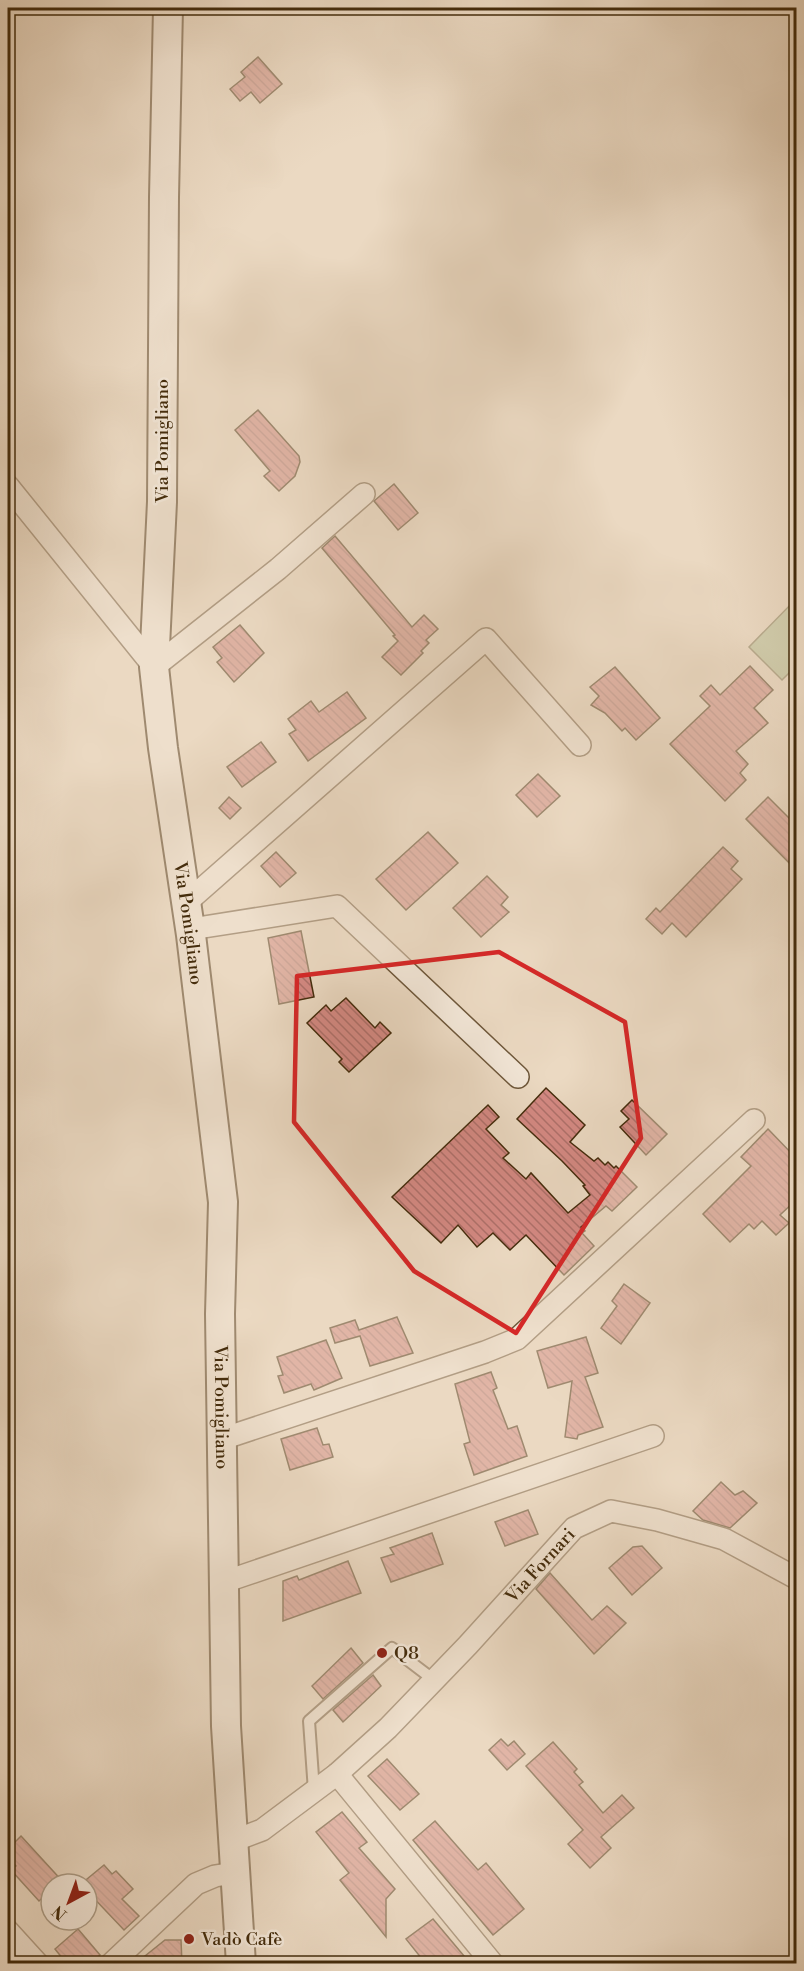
<svg xmlns="http://www.w3.org/2000/svg" width="804" height="1971" viewBox="0 0 804 1971" font-family="'Libre Bodoni',serif">
<style>
.park{fill:#b4c095;stroke:#7c7650;stroke-width:1.5}
.building{fill:url(#building-back-hatch);stroke:#442c0c;stroke-width:1.5}
.lines{fill:none;stroke-linecap:round;stroke-linejoin:round}
.lane-casing{stroke:#6e573a;stroke-width:14}
.street-casing{stroke:#6e573a;stroke-width:24}
.secondary-casing{stroke:#442c0c;stroke-width:32}
.lane{stroke:#f2e6d7;stroke-width:10}
.street{stroke:#f2e6d7;stroke-width:21}
.secondary{stroke:#f2e6d7;stroke-width:28}
.marked{fill:none;stroke:#d62828;stroke-width:4.5;stroke-linejoin:round}
.poi-dot{fill:#8f2418;stroke:#f2e6d7;stroke-width:2}
.labels{text-anchor:middle;stroke-width:5;stroke-linejoin:round;paint-order:stroke}
.street-label{font-size:18px;fill:#442c0c;stroke:#f2e6d7}
.poi-label{font-size:18px;fill:#442c0c;stroke:#f2e6d7;text-anchor:start}
</style>
<defs>
<pattern id="building-back-hatch" width="6" height="6" patternUnits="userSpaceOnUse" patternTransform="scale(1.5)"><rect width="6" height="6" fill="#d48983"/><path d="M-1 5l2 2M0 0l6 6M5-1l2 2" fill="none" stroke="#ae706a"/></pattern>
</defs>
<rect width="100%" height="100%" fill="#ebd9c2"/>
<filter id="stains"><feTurbulence type="fractalNoise" baseFrequency=".00333" numOctaves="4"/><feColorMatrix values="0 0 0 0 .2 0 0 0 0 .09 0 0 0 0 .02 0 0 0 .5 -.17"/></filter>
<radialGradient id="worn" r=".72"><stop offset=".6" stop-color="#630" stop-opacity="0"/><stop offset="1" stop-color="#630" stop-opacity=".3"/></radialGradient>
<path class="park" d="M 796,599 L 796,666 L 782,680 L 749,647 Z"/>
<g class="building">
<path d="M 258,57 L 282,84 L 260,103 L 251,92 L 240,101 L 230,89 L 245,77 L 241,72 Z"/>
<path d="M 258,410 L 299,456 L 300,462 L 295,476 L 279,491 L 264,476 L 270,471 L 235,430 Z"/>
<path d="M 394,484 L 418,513 L 398,530 L 374,501 Z"/>
<path d="M 335,536 L 412,627 L 424,615 L 438,629 L 426,640 L 429,643 L 421,651 L 423,653 L 401,675 L 382,657 L 398,641 L 393,636 L 395,635 L 322,548 Z"/>
<path d="M 240,625 L 264,653 L 234,682 L 217,662 L 222,658 L 213,647 Z"/>
<path d="M 750,666 L 773,690 L 754,708 L 768,723 L 736,751 L 748,764 L 740,773 L 746,780 L 725,801 L 670,744 L 710,706 L 700,696 L 711,685 L 720,695 Z"/>
<path d="M 615,667 L 660,718 L 636,740 L 625,728 L 622,731 L 605,713 L 591,705 L 599,696 L 590,687 Z"/>
<path d="M 347,692 L 366,718 L 308,761 L 289,734 L 296,730 L 288,719 L 311,701 L 319,712 Z"/>
<path d="M 261,742 L 276,762 L 242,787 L 227,767 Z"/>
<path d="M 538,774 L 560,796 L 537,817 L 516,795 Z"/>
<path d="M 229,797 L 241,808 L 230,819 L 219,808 Z"/>
<path d="M 768,797 L 796,825 L 796,870 L 746,819 Z"/>
<path d="M 428,832 L 458,863 L 406,910 L 376,879 Z"/>
<path d="M 723,847 L 738,861 L 731,869 L 742,879 L 686,937 L 672,923 L 662,934 L 646,919 L 656,908 L 660,912 Z"/>
<path d="M 276,852 L 296,873 L 280,887 L 261,866 Z"/>
<path d="M 487,876 L 508,897 L 501,905 L 509,912 L 481,937 L 453,908 Z"/>
<path d="M 301,931 L 314,997 L 279,1004 L 268,938 Z"/>
<path d="M 346,998 L 375,1028 L 380,1022 L 391,1033 L 349,1072 L 339,1062 L 342,1059 L 307,1023 L 326,1005 L 331,1011 Z"/>
<path d="M 546,1088 L 585,1125 L 570,1142 L 594,1161 L 598,1158 L 605,1165 L 608,1162 L 614,1168 L 616,1166 L 637,1187 L 612,1211 L 606,1206 L 581,1227 L 585,1231 L 582,1233 L 594,1246 L 564,1275 L 526,1235 L 510,1250 L 493,1233 L 477,1247 L 458,1225 L 441,1243 L 392,1197 L 488,1105 L 499,1117 L 486,1129 L 509,1153 L 503,1158 L 526,1179 L 531,1173 L 568,1213 L 590,1195 L 583,1186 L 585,1185 L 562,1161 L 517,1119 Z"/>
<path d="M 632,1100 L 667,1134 L 646,1155 L 620,1127 L 629,1119 L 621,1111 Z"/>
<path d="M 768,1129 L 796,1158 L 796,1200 L 780,1215 L 789,1223 L 776,1235 L 762,1221 L 754,1229 L 749,1224 L 730,1242 L 703,1214 L 751,1166 L 741,1157 Z"/>
<path d="M 624,1284 L 650,1303 L 621,1344 L 601,1328 L 617,1306 L 612,1301 Z"/>
<path d="M 397,1317 L 413,1353 L 370,1366 L 360,1336 L 335,1343 L 330,1328 L 355,1320 L 359,1330 Z"/>
<path d="M 586,1337 L 598,1373 L 585,1377 L 603,1427 L 578,1435 L 577,1439 L 565,1437 L 572,1381 L 548,1388 L 537,1351 Z"/>
<path d="M 326,1340 L 342,1378 L 314,1390 L 311,1384 L 284,1393 L 278,1376 L 283,1375 L 277,1357 Z"/>
<path d="M 491,1372 L 497,1388 L 493,1390 L 508,1429 L 517,1426 L 527,1456 L 474,1475 L 464,1444 L 470,1442 L 455,1384 Z"/>
<path d="M 317,1428 L 323,1445 L 329,1444 L 333,1457 L 290,1470 L 281,1439 Z"/>
<path d="M 721,1482 L 735,1495 L 743,1491 L 757,1503 L 730,1528 L 703,1520 L 693,1511 Z"/>
<path d="M 528,1510 L 538,1534 L 505,1546 L 495,1522 Z"/>
<path d="M 432,1533 L 443,1564 L 391,1582 L 381,1558 L 394,1554 L 390,1548 Z"/>
<path d="M 642,1546 L 662,1568 L 632,1595 L 609,1568 L 633,1547 Z"/>
<path d="M 348,1561 L 361,1593 L 283,1621 L 283,1581 L 297,1576 L 299,1580 Z"/>
<path d="M 550,1573 L 592,1620 L 607,1606 L 626,1623 L 594,1654 L 536,1589 Z"/>
<path d="M 351,1648 L 363,1663 L 323,1699 L 312,1686 Z"/>
<path d="M 373,1675 L 381,1686 L 343,1722 L 333,1710 Z"/>
<path d="M 501,1739 L 508,1746 L 514,1741 L 525,1754 L 507,1770 L 489,1750 Z"/>
<path d="M 553,1742 L 577,1769 L 574,1772 L 583,1782 L 579,1785 L 603,1813 L 622,1795 L 634,1808 L 601,1837 L 611,1848 L 590,1868 L 568,1844 L 583,1830 L 526,1766 Z"/>
<path d="M 387,1759 L 419,1794 L 400,1810 L 368,1776 Z"/>
<path d="M 342,1812 L 367,1842 L 359,1848 L 395,1889 L 386,1899 L 386,1937 L 340,1880 L 349,1873 L 316,1832 Z"/>
<path d="M 435,1821 L 478,1870 L 486,1863 L 524,1909 L 493,1935 L 413,1840 Z"/>
<path d="M 21,1836 L 65,1884 L 51,1884 L 51,1890 L 39,1901 L 11,1870 L 16,1866 L 8,1857 L 8,1849 Z"/>
<path d="M 104,1865 L 112,1874 L 116,1871 L 133,1889 L 122,1899 L 139,1916 L 124,1930 L 87,1891 L 87,1884 L 81,1884 Z"/>
<path d="M 433,1919 L 464,1956 L 455,1964 L 426,1964 L 406,1939 Z"/>
<path d="M 78,1929 L 100,1955 L 90,1964 L 67,1964 L 55,1949 Z"/>
<path d="M 165,1940 L 181,1940 L 182,1964 L 135,1964 Z"/>
</g>
<g class="lines">
<defs>
<path id="lane" d="M 314,1791 L 309,1721 L 392,1648 L 434,1680"/>
<g id="street">
<path d="M 8,486 L 154,667 L 278,569 L 364,494"/>
<path d="M 187,902 L 486,639 L 580,745"/>
<path d="M 191,929 L 337,906 L 518,1077"/>
<path d="M 222,1439 L 485,1352 L 517,1339 L 754,1120"/>
<path d="M 224,1582 L 653,1436"/>
<path d="M 337,1774 L 493,1964"/>
<path id="s1" d="M 233,1841 L 262,1830 L 337,1774 L 388,1728 L 468,1645 L 574,1528 L 611,1511 L 657,1520 L 724,1539 L 796,1578"/>
<path d="M 8,1931 L 38,1964"/>
<path d="M 111,1964 L 196,1884 L 215,1876 L 234,1873"/>
</g>
<g id="secondary">
<path id="s2" d="M 168,8 L 164,197 L 162,502 L 154,667 L 163,748 L 191,935 L 223,1202 L 220,1314 L 226,1726 L 241,1964"/>
</g>
</defs>
<use href="#lane" class="lane-casing"/>
<use href="#street" class="street-casing"/>
<use href="#secondary" class="secondary-casing"/>
<use href="#lane" class="lane"/>
<use href="#street" class="street"/>
<use href="#secondary" class="secondary"/>
</g>
<path d="M0 0H804V1971H0ZM 499,952 L 625,1022 L 641,1138 L 516,1333 L 414,1271 L 294,1122 L 297,976 Z" fill="#ebd9c2" fill-opacity=".55" fill-rule="evenodd"/>
<path class="marked" d="M 499,952 L 625,1022 L 641,1138 L 516,1333 L 414,1271 L 294,1122 L 297,976 Z"/>
<g class="poi-dot">
<circle cx="382" cy="1653" r="6"/>
<circle cx="189" cy="1939" r="6"/>
</g>
<g class="labels">
<g class="street-label">
<text transform="translate(162 441) rotate(-90)" y="6">Via Pomigliano</text>
<text dy="6" stroke="none"><textPath href="#s2" startOffset="918">Via Pomigliano</textPath></text>
<text dy="6" stroke="none"><textPath href="#s2" startOffset="1404">Via Pomigliano</textPath></text>
<text dy="6" stroke="none"><textPath href="#s1" startOffset="416">Via Fornari</textPath></text>
</g>
<g class="poi-label">
<text x="394" y="1659">Q8</text>
<text x="201" y="1945">Vadò Cafè</text>
</g>
</g>
<rect width="804" height="1971" fill="none" stroke="#ebd9c2" stroke-width="30"/>
<rect x="9" y="9" width="786" height="1953" fill="none" stroke="#442c0c" stroke-width="3"/>
<rect x="15" y="15" width="774" height="1941" fill="none" stroke="#442c0c" stroke-width="1.5"/>
<g transform="translate(69 1902) rotate(221)"><circle r="28" fill="#f2e6d7" stroke="#ac9c86" stroke-width="1.5"/>
<path d="M0-4.5L10 22L0 15L-10 22Z" fill="#8f2418"/>
<text y="-9" font-size="16" font-weight="bold" text-anchor="middle" fill="#442c0c">N</text>
</g>
<rect width="100%" height="100%" filter="url(#stains)"/>
<rect width="100%" height="100%" fill="url(#worn)"/>
</svg>
